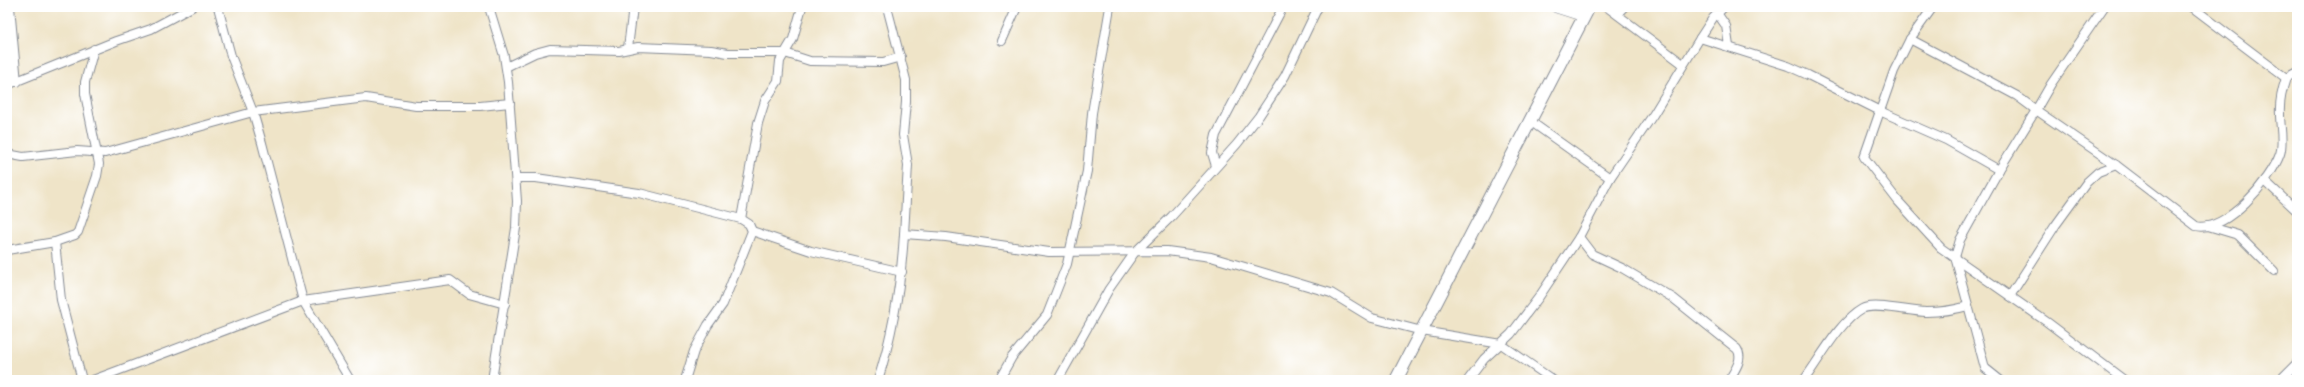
<svg xmlns="http://www.w3.org/2000/svg" width="2304" height="387" viewBox="0 0 2304 387" font-family="'Playpen Sans',sans-serif">
<style>
.lines{fill:none;stroke-linecap:round;stroke-linejoin:round}
.minor-casing{stroke:#858a93;stroke-width:10}
.tertiary-casing{stroke:#858a93;stroke-width:12}
.secondary-casing{stroke:#858a93;stroke-width:14}
.minor{stroke:#fff;stroke-width:8}
.tertiary{stroke:#fff;stroke-width:11}
.secondary{stroke:#fff;stroke-width:12}
</style>
<rect width="100%" height="100%" fill="#fff"/>
<filter id="ink" filterUnits="userSpaceOnUse"><feTurbulence type="fractalNoise" baseFrequency=".025" numOctaves="2"/><feDisplacementMap in="SourceGraphic" scale="8" xChannelSelector="R" yChannelSelector="G"/><feConvolveMatrix kernelMatrix="1 2 1 2 8 2 1 2 1" color-interpolation-filters="sRGB"/></filter>
<filter id="wash" filterUnits="userSpaceOnUse"><feTurbulence type="fractalNoise" baseFrequency=".012" numOctaves="4" result="noise"/><feDisplacementMap in="SourceGraphic" scale="16" xChannelSelector="R" yChannelSelector="G"/><feGaussianBlur stdDeviation="0.9" result="paint"/><feColorMatrix in="noise" values="0 0 0 0 0 0 0 0 0 0 0 0 0 0 0 0 0 1.4 0 .05"/><feComposite in="paint" operator="in"/></filter>
<g filter="url(#wash)">
<rect width="100%" height="100%" fill="#efe4c8"/>
</g>
<g filter="url(#ink)">
<g class="lines">
<defs>
<g id="minor">
<path d="M 10,7 L 17,82"/>
<path d="M 218,7 L 231,56 L 253,112 L 262,143 L 303,301 L 350,380"/>
<path d="M 489,7 L 504,56 L 508,82 L 517,201 L 516,228 L 492,380"/>
<path d="M 887,7 L 906,80 L 906,102 L 903,135 L 908,165 L 904,234 L 946,237 L 1049,252 L 1167,251 L 1211,257 L 1331,293 L 1372,318 L 1422,331 L 1501,344 L 1553,380"/>
<path d="M 1607,7 L 1683,64"/>
<path d="M 1933,7 L 1910,39 L 1894,71 L 1864,157 L 1898,201 L 1941,248 L 2047,322 L 2124,380"/>
<path d="M 2192,7 L 2286,78"/>
<path d="M 1717,13 L 1726,26 L 1729,46"/>
<path d="M 1617,14 L 1624,7"/>
<path d="M 1700,38 L 1713,18 L 1724,7"/>
<path d="M 1910,39 L 2017,96 L 2036,110 L 2051,84 L 2104,7"/>
<path d="M 1002,41 L 1017,7"/>
<path d="M 628,48 L 633,7"/>
<path d="M 506,67 L 535,53 L 550,49 L 619,51 L 638,47 L 711,50 L 728,53 L 785,53 L 810,61 L 883,62 L 901,57"/>
<path d="M 7,85 L 116,41 L 151,29 L 192,7"/>
<path d="M 1530,121 L 1610,178"/>
<path d="M 7,154 L 23,157 L 77,151 L 105,153 L 253,112 L 366,98 L 416,106 L 480,106 L 510,103"/>
<path d="M 1216,166 L 1212,153 L 1216,135 L 1283,7"/>
<path d="M 517,178 L 536,178 L 639,193 L 741,219 L 749,224 L 752,231 L 723,304 L 708,325 L 694,351 L 685,380"/>
<path d="M 2265,181 L 2297,211"/>
<path d="M 741,219 L 758,123 L 765,101 L 778,81 L 780,61 L 793,39 L 802,7"/>
<path d="M 2208,226 L 2238,235 L 2274,271"/>
<path d="M 752,231 L 811,251 L 902,272"/>
<path d="M 1579,237 L 1592,254 L 1622,268 L 1673,298 L 1737,349 C 1744,359 1734,371 1729,380"/>
<path d="M 55,242 L 75,235 L 78,232 L 97,176 L 99,164 L 85,94 L 85,82 L 94,49"/>
<path d="M 7,250 L 55,242 L 61,300 L 82,380"/>
<path d="M 2010,296 L 2055,226 L 2087,182 L 2098,172 L 2116,165"/>
<path d="M 93,380 L 303,301 L 450,280 L 469,294 L 505,304"/>
<path d="M 878,380 C 893,333 901,283 904,234"/>
<path d="M 999,380 L 1012,357 L 1047,315 L 1067,264 L 1087,171 L 1092,113 L 1110,7"/>
<path d="M 1058,380 L 1109,289 L 1135,252 L 1172,216 L 1237,144 L 1259,116 L 1285,76 L 1318,7"/>
<path d="M 1468,380 L 1484,359 L 1511,334 L 1539,297 L 1579,237 L 1610,178 L 1653,115 L 1700,38 L 1788,66 L 1808,75 L 1882,112 L 1946,140 L 1999,170"/>
<path d="M 1804,380 C 1820,359 1839,322 1862,309 C 1874,302 1910,312 1926,312 C 1940,312 1954,310 1968,306"/>
<path d="M 2000,380 L 1985,368 L 1955,257 L 1960,240 L 1999,170 L 2036,110 L 2116,165 L 2196,226 C 2226,233 2271,180 2280,154 C 2284,142 2280,127 2280,114 C 2279,102 2282,90 2286,78 L 2297,72"/>
<path d="M 2280,380 L 2297,363"/>
</g>
<path id="tertiary" d="M 1556,7 L 1584,16"/>
<path id="secondary" d="M 1396,380 L 1589,7"/>
</defs>
<use href="#minor" class="minor-casing"/>
<use href="#tertiary" class="tertiary-casing"/>
<use href="#secondary" class="secondary-casing"/>
<use href="#minor" class="minor"/>
<use href="#tertiary" class="tertiary"/>
<use href="#secondary" class="secondary"/>
</g>
</g>
<rect width="2304" height="387" fill="none" stroke="#fff" stroke-width="24"/>
</svg>
